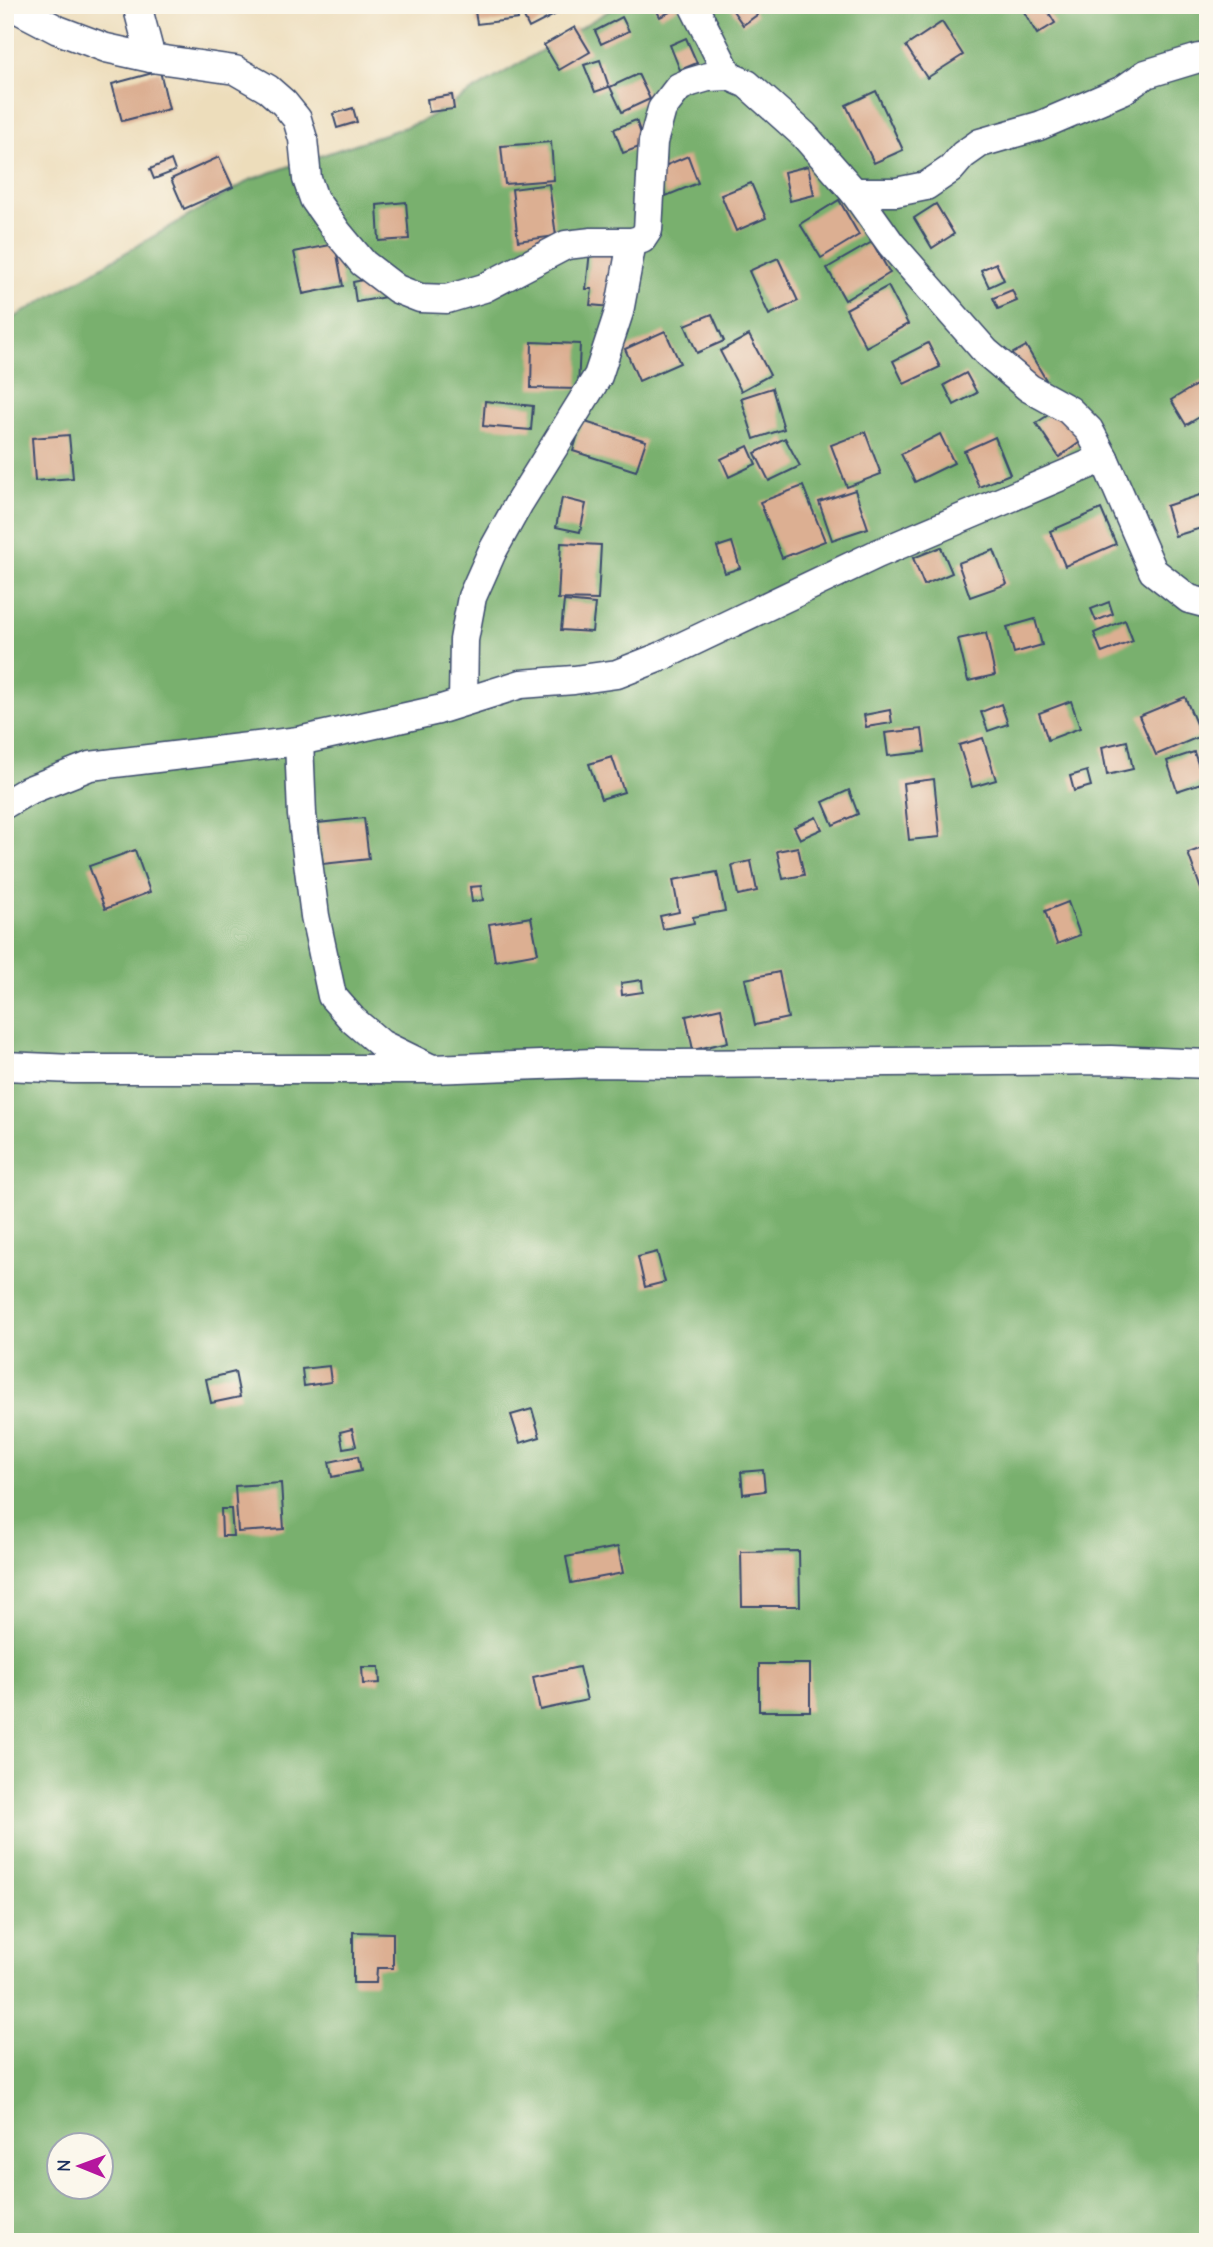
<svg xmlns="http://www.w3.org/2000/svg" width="1213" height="2247" viewBox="0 0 1213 2247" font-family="'Comic Neue',sans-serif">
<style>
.forest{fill:#79b06e;stroke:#4a7066;stroke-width:2;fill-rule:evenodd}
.building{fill:#dcaf92}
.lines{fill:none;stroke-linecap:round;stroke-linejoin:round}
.street-casing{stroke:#3a496c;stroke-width:31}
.street{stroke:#fff;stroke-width:28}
</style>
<rect width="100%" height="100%" fill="#fbf7ec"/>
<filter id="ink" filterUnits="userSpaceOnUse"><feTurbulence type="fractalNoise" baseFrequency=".0143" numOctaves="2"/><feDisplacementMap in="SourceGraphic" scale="14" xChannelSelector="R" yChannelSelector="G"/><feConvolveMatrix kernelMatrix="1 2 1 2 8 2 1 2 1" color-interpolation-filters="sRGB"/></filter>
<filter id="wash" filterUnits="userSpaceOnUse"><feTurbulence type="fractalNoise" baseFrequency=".00686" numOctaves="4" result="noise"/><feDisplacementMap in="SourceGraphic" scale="28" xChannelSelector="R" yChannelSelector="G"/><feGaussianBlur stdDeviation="1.57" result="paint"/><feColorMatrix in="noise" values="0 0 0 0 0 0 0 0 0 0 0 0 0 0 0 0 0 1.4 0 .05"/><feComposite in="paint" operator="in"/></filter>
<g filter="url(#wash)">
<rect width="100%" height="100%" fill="#edddbb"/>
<path class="forest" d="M 619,5 L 1208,5 L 1208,2242 L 5,2242 L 5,323 L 252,179 L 420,122 ZM 60,2146 L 102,2146 L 102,2188 L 60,2188 Z"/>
<g id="blocks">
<g class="building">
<path d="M 474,5 L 517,5 L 518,19 L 477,24 Z"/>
<path d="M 523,5 L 564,5 L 566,9 L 529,28 L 519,7 Z"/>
<path d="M 654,5 L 684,5 L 660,17 Z"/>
<path d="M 729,5 L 751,5 L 757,15 L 743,25 Z"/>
<path d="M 1020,5 L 1044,5 L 1055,23 L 1037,34 Z"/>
<path d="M 622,17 L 629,31 L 601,44 L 595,31 Z"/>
<path d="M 942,22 L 963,55 L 927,78 L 906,46 Z"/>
<path d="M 575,27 L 590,52 L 559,70 L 544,45 Z"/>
<path d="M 686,38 L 697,63 L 680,70 L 670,45 Z"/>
<path d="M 600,60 L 609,87 L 595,92 L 584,65 Z"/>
<path d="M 160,71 L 169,109 L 122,121 L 112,84 Z"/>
<path d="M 638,74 L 650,99 L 622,112 L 610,87 Z"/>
<path d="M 876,91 L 903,150 L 874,163 L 846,105 Z"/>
<path d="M 452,95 L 454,109 L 429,112 L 427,99 Z"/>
<path d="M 353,108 L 357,122 L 337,128 L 333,114 Z"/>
<path d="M 636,120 L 645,145 L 623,153 L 614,129 Z"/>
<path d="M 551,142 L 554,180 L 505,184 L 501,146 Z"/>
<path d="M 688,156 L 698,183 L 666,196 L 655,170 Z"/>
<path d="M 219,157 L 233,187 L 184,209 L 171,179 Z"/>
<path d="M 171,160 L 175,171 L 154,179 L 150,169 Z"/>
<path d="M 808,166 L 814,195 L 790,201 L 784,172 Z"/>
<path d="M 751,183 L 766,218 L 736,231 L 721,195 Z"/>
<path d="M 549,184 L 556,236 L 518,241 L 512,189 Z"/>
<path d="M 839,200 L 859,235 L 821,258 L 800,224 Z"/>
<path d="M 406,202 L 409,239 L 379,241 L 377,205 Z"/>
<path d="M 936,204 L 954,234 L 932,248 L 914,218 Z"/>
<path d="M 872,242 L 890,273 L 845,300 L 827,268 Z"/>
<path d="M 335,244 L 343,286 L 303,294 L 294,252 Z"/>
<path d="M 590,251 L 618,254 L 612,307 L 590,305 L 592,289 L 586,289 Z"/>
<path d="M 778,258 L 798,301 L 769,315 L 749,271 Z"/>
<path d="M 996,263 L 1004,280 L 989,287 L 981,270 Z"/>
<path d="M 388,275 L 392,296 L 356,302 L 353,282 Z"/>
<path d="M 888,286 L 908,324 L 866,347 L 846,309 Z"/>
<path d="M 1012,290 L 1017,301 L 998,309 L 993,298 Z"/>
<path d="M 712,314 L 724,341 L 697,353 L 685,325 Z"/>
<path d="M 665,331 L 680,363 L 639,381 L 625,349 Z"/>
<path d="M 749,335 L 770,375 L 741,391 L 720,351 Z"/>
<path d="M 532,342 L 580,344 L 578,389 L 531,388 Z"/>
<path d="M 928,343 L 940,367 L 904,384 L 893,361 Z"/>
<path d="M 1026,346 L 1046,380 L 1020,395 L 1001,360 Z"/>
<path d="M 966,373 L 977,393 L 954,405 L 944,385 Z"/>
<path d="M 1208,378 L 1208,412 L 1186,425 L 1171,400 Z"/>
<path d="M 772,388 L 784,429 L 754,439 L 741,398 Z"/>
<path d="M 485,401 L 533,406 L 531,430 L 483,426 Z"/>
<path d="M 1064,405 L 1086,438 L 1059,457 L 1036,423 Z"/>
<path d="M 582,421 L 646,441 L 636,471 L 573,451 Z"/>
<path d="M 865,432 L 881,474 L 847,487 L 831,445 Z"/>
<path d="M 940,434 L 954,463 L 915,482 L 901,454 Z"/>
<path d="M 69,435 L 73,478 L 35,481 L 32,438 Z"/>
<path d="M 995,437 L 1010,474 L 979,487 L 964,451 Z"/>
<path d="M 785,438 L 800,466 L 769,481 L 755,453 Z"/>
<path d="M 748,446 L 756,464 L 729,477 L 721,459 Z"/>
<path d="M 803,486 L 825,541 L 782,558 L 760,502 Z"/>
<path d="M 855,490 L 868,528 L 832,540 L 819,502 Z"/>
<path d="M 1206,493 L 1208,526 L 1175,536 L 1166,506 Z"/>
<path d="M 562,498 L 586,504 L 580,532 L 556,527 Z"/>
<path d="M 1101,509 L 1116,544 L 1065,566 L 1050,531 Z"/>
<path d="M 732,542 L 740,568 L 725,573 L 717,547 Z"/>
<path d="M 561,543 L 601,545 L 598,600 L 558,599 Z"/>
<path d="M 941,547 L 952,573 L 924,585 L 913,558 Z"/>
<path d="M 994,550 L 1007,584 L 970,597 L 958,563 Z"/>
<path d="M 564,601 L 595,604 L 592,632 L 561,630 Z"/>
<path d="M 1109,602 L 1113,614 L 1096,621 L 1091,609 Z"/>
<path d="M 1035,619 L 1042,645 L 1014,653 L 1007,627 Z"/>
<path d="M 1125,620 L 1133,641 L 1102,653 L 1094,633 Z"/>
<path d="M 986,633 L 995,675 L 968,681 L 958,639 Z"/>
<path d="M 1185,697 L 1201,736 L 1156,755 L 1139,716 Z"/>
<path d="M 1071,701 L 1080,728 L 1048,740 L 1039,713 Z"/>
<path d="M 1001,704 L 1008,724 L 988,731 L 981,712 Z"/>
<path d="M 890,710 L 892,723 L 866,727 L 864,715 Z"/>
<path d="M 922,729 L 925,752 L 888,756 L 885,733 Z"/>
<path d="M 983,738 L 996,780 L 972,787 L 959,745 Z"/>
<path d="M 1127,741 L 1133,769 L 1107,775 L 1102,747 Z"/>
<path d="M 1194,752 L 1204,782 L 1177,791 L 1167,761 Z"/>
<path d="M 612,757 L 624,792 L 601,799 L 589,764 Z"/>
<path d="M 1087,771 L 1091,786 L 1074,791 L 1070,776 Z"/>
<path d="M 934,779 L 940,837 L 909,840 L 903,783 Z"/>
<path d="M 849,790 L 858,814 L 833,825 L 823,802 Z"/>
<path d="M 816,817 L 822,829 L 800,839 L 794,827 Z"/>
<path d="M 364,818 L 369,859 L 323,864 L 318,823 Z"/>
<path d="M 1208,846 L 1208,890 L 1202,892 L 1188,853 Z"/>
<path d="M 798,847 L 804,875 L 783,879 L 777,851 Z"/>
<path d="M 135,850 L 150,892 L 105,909 L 89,866 Z"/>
<path d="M 751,861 L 757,891 L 738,895 L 732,865 Z"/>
<path d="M 717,872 L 725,911 L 693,917 L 694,923 L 663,929 L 660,916 L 679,912 L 673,880 Z"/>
<path d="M 481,886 L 483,900 L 472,902 L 470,887 Z"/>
<path d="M 1068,902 L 1080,935 L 1057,944 L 1045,911 Z"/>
<path d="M 531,917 L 538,953 L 495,961 L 489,924 Z"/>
<path d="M 779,972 L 788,1018 L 755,1025 L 745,979 Z"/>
<path d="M 642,980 L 643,992 L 622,995 L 621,983 Z"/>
<path d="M 721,1008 L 728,1042 L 693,1050 L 686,1016 Z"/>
<path d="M 657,1252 L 665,1282 L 645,1287 L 638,1257 Z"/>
<path d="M 329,1366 L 331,1382 L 304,1386 L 302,1369 Z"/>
<path d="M 235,1372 L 240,1397 L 211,1403 L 206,1379 Z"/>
<path d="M 532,1409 L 540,1437 L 520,1443 L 511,1415 Z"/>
<path d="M 352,1429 L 356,1446 L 343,1448 L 340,1432 Z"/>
<path d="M 358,1456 L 361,1471 L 332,1477 L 329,1462 Z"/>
<path d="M 763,1470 L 765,1491 L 743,1494 L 741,1472 Z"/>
<path d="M 281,1483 L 284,1529 L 238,1532 L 235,1486 Z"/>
<path d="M 221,1509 L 231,1509 L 233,1536 L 222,1536 Z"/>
<path d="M 618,1547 L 623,1573 L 571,1583 L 566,1557 Z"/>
<path d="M 799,1551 L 800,1606 L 742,1606 L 741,1552 Z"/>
<rect x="759" y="1664" width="51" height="47"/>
<path d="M 362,1667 L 379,1667 L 380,1683 L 363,1684 Z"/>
<path d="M 579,1667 L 587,1700 L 540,1710 L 533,1677 Z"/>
<path d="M 353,1932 L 393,1933 L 393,1968 L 377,1968 L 376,1983 L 353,1983 Z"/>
</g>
</g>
</g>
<g filter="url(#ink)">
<use href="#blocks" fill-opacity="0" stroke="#3a496c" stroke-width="2"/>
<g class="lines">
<defs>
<g id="street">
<path d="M 10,5 L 58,30 L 106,48 L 151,58 L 235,70 L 268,89 L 284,103 L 297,119 L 303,139 L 307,179 L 314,199 L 338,233 L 363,263 L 397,289 L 420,298 L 447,299 L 484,288 L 566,245 L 592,242 L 632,242 L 642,239 L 648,230 L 653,142 L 662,109 L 679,87 L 691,82 L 708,77 L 729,76 L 747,84 L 804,135 L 854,192 L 891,244 L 986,352 L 1029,388 L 1069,410 L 1089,430 L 1104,458 L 1153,571 L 1189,599 L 1208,604"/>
<path d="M 137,5 L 151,58"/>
<path d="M 693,5 L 729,76"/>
<path d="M 854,192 L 896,192 L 926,186 L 951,169 L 963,155 L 980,143 L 1039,126 L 1123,90 L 1146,74 L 1199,58"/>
<path d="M 463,701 L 464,640 L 472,597 L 492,552 L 519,503 L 598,376 L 619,312 L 632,242"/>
<path d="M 299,741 L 302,815 L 315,916 L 332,996 L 353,1020 L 381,1044 L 432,1069 L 595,1063 L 678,1064 L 1111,1060 L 1208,1064"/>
<path d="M 5,804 L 27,791 L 90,766 L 299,741 L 438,710 L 521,684 L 574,680 L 617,674 L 660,657 L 877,554 L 1104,458"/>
<path d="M 5,1066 L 73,1069 L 426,1069"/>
</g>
</defs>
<use href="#street" class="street-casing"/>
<use href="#street" class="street"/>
</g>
</g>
<rect width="1213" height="2247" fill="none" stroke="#fbf7ec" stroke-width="28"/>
<g transform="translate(80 2166) rotate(271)"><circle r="33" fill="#fbf7ec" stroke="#a1a7b3" stroke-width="2"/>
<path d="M0-5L12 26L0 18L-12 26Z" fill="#b5179e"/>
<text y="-10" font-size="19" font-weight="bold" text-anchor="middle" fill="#1b2f5e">N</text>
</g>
</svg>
